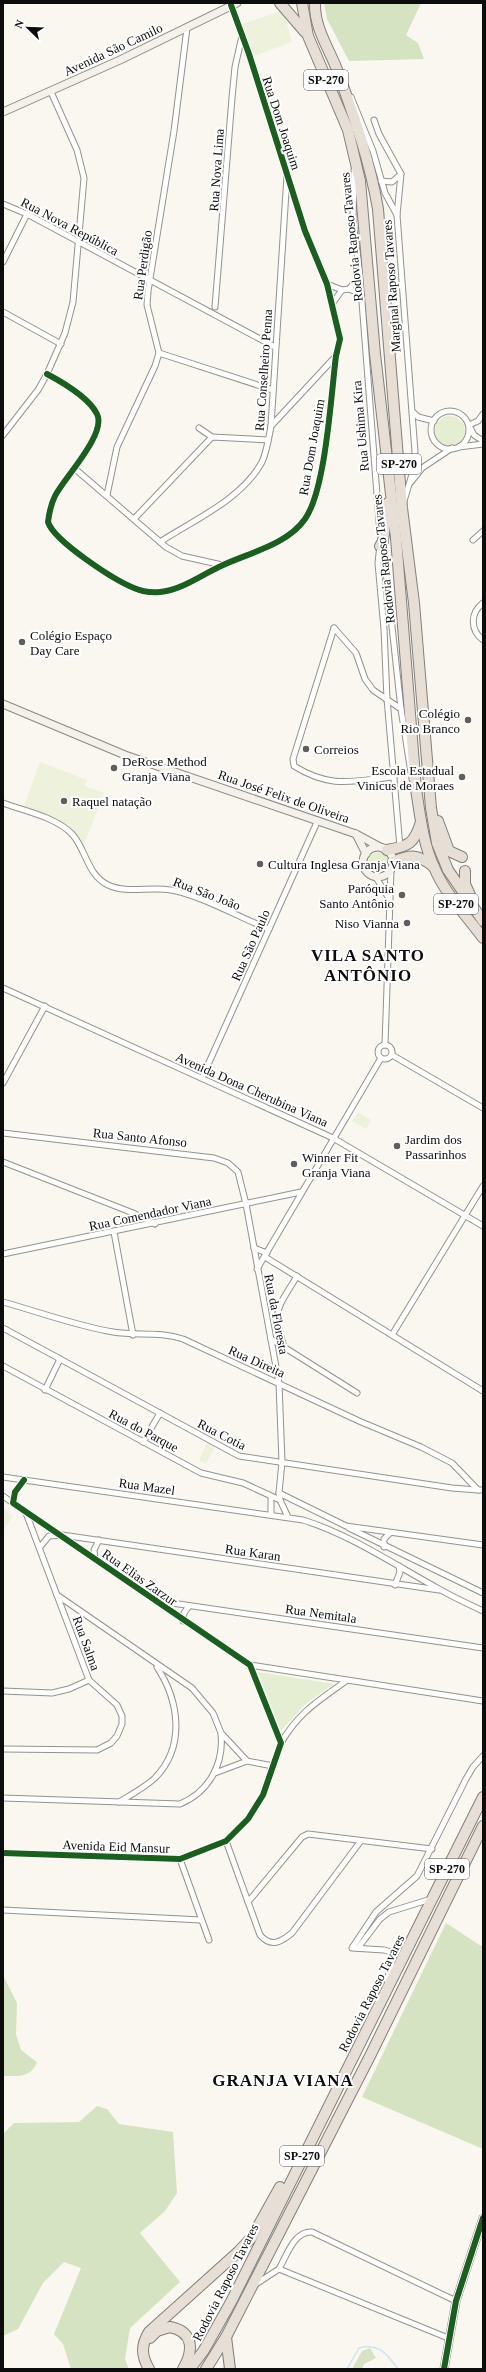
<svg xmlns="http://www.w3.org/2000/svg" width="486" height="2372" viewBox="0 0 486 2372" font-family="Georgia,serif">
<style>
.green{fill:#e5edd3}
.forest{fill:#d6e3c2}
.pitch{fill:#eef1dc}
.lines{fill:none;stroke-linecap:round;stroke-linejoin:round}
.stream{stroke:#cbe6ef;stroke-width:1.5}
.minor-casing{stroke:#93928f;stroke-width:7}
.tertiary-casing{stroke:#93928f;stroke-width:9}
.secondary-casing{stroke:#8a8885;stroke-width:9}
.motorway-casing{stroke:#807f7c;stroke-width:12}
.minor{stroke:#fefefd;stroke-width:5}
.tertiary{stroke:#fefefd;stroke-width:7}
.secondary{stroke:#f3f1e9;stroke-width:7}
.motorway{stroke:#e7ded6;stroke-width:10}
.cycleway-casing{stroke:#fff;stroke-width:8}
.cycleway{stroke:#1b5e20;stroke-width:6}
.poi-dot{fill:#5f5e5c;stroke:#fff;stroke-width:1.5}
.labels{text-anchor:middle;stroke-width:4;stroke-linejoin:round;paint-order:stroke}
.shield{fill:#fff;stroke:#555;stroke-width:1}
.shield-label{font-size:12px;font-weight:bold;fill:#0c0c0c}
.street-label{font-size:13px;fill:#0c0c0c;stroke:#fff}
.poi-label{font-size:13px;fill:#0c0c0c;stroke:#fff;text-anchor:start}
.district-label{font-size:17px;font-weight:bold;letter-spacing:1px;fill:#0c0c0c;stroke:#fff}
</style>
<rect width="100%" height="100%" fill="#faf7f0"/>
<g class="green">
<circle cx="450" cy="431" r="15"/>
<path d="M 378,852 L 390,855 L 391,859 L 386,873 L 375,876 L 367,869 C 365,859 369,854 378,852 Z"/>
<path d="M 258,1672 L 334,1684 L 305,1704 L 281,1731 Z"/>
</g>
<g class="forest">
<path d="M 324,3 L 421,3 L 406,35 L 418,43 L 424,59 L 349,61 L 327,19 Z"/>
<path d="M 446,1923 L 481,1946 L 483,1943 L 483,2149 L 362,2097 Z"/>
<path d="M 3,1975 L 17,2003 L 16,2034 L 21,2050 L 37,2062 C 31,2078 18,2076 3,2076 Z"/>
<path d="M 97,2106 L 107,2109 L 119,2124 L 173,2132 L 177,2193 L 165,2211 L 140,2233 L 180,2282 L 130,2328 L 125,2359 L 129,2369 L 71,2369 L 63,2344 L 54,2334 L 81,2268 L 64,2262 L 43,2283 L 18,2329 L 3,2336 L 3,2134 L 14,2123 L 79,2122 Z"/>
<path d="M 370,2348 L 376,2358 L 364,2364 L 362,2369 L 352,2369 L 362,2351 Z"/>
</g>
<g class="pitch">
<path d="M 283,10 L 292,42 L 254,56 L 242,24 Z"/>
<path d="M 40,762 L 87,780 L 85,786 L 104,793 L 82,850 L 69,829 L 23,809 Z"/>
<path d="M 358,1112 L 371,1120 L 366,1129 L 352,1121 Z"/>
<path d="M 207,1443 L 215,1447 L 206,1464 L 199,1460 Z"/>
<path d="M 4,1509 L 13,1516 L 3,1531 L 3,1510 Z"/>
</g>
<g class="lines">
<path class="stream" d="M 347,2369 L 359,2348 C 379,2343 387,2354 398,2369"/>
<defs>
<g id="minor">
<path d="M 351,97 L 373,151 L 385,193 L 397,215 L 415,452 L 413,471 L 404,501"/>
<path d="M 374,120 L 379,134 L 401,174 L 397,215"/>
<path d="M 354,170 L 353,221 L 360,276 L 380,533"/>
<path d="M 381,181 L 392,182 L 401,174"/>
<path d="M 3,204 L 27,214 L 275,347"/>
<path d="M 3,262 L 27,214"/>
<path d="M 327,284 L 342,290"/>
<path d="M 349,289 L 361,294"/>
<path d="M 332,304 L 342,290 L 349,289 L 360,276"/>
<path d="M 215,307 L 232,98 L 235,67 L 242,36"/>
<path d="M 3,312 L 61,344"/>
<path d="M 159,353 L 273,390"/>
<path d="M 47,374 C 62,382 89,398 97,414 C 107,434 64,478 55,496 C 51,504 49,514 48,522 C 54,541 114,580 134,588 C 141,591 152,593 160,592 C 182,590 203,574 221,566 C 248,553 287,545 305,519 C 326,489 331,394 336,356 L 340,339 L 327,284 L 305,231 L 249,54 L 231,5"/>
<circle cx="450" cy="430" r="19"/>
<path d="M 413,412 L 418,417 L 434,421"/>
<path d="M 483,414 L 478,421 L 469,425 L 474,435 L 483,441"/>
<path d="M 271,426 L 336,356"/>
<path d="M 199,428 L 212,437"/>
<path d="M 3,435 L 38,390 L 47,374 L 65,333 L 73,302 L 84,178 L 77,150 L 51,92"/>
<path d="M 459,447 L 483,444"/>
<path d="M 74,468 L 166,547 L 182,556 L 222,565"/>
<path d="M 411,482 L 422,468 L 452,448"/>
<path d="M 107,495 L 117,447 L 155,366 L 159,353 L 147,305 L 148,291 L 174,131 L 187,28"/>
<path d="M 134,519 L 212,437 L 268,440"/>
<path d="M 473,540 L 483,531"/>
<path d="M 160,542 C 194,520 242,499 262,462 C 267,451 269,437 271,426 L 287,176"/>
<path d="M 383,544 L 401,709"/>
<path d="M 380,545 L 378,563 L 384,629 L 387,699 L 400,847"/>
<path d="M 483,603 C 470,613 470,630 483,640"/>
<path d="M 334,628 L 293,759 L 294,766 C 331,789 353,781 394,777"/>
<path d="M 334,628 L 356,653 L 365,679 L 373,690 L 401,709 L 412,779"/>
<path d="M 3,803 C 24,811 56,817 72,834 C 86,849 87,875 108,885 C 127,894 150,886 171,890 C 203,896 238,917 269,929"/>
<path d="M 375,876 L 388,897"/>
<path d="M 3,988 L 333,1138 L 483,1226"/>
<circle cx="385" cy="1052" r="7"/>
<path d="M 385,1045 L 391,870"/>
<path d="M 392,1055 L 483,1108"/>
<path d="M 202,1078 L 318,820"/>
<path d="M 3,1083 L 45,1006"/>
<path d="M 3,1133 L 214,1158 L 228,1163 L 238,1172 L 246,1204 L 279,1383 L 282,1462 L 279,1493 L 280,1500 L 288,1517"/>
<path d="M 3,1162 L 133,1213 L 155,1224"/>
<path d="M 114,1232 L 133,1335"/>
<path d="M 254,1248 L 267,1253"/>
<path d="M 3,1254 L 301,1192"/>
<path d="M 265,1257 L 483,1391"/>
<path d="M 257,1269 L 381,1058"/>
<path d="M 3,1302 C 39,1312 77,1326 113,1332 C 137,1336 159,1331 183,1339 L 359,1421 L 421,1447 L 452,1463 L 478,1490 L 483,1490"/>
<path d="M 3,1328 L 239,1456 L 452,1488 L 478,1490"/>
<path d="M 392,1335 L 483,1186"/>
<path d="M 271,1339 L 357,1393"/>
<path d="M 284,1347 C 272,1308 277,1310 297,1276"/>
<path d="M 3,1366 L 201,1473 L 243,1483 L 280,1500"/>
<path d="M 45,1390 L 60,1359"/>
<path d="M 143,1442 L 160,1413"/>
<path d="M 3,1477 L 303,1520 C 351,1535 395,1565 439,1589 C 453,1597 468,1604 483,1611"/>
<path d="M 279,1493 L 346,1526 L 483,1545"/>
<path d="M 3,1496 L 13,1503"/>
<path d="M 271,1515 L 271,1497"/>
<path d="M 349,1528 L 483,1593"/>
<path d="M 40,1547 L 49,1536 L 62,1535 L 439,1590"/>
<path d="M 384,1547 L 384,1539 L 390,1533"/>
<path d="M 95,1559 L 94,1550 L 99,1540"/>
<path d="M 395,1585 L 400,1572 L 399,1566"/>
<path d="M 57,1595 L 192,1688 L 213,1713 L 221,1733 L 247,1761 L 273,1766"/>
<path d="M 158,1601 L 483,1648"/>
<path d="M 183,1621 L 184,1613 L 189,1606"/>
<path d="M 250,1665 L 483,1701"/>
<path d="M 3,1691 L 52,1693 L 69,1689 L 89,1680"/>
<path d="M 281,1743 C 298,1713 318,1701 346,1681"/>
<path d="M 3,1749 L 97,1750 L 111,1743 L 117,1736 L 122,1724 L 122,1716 L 117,1705 L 89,1680 L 26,1513"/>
<path d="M 215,1773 L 247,1761"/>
<path d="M 3,1798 L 180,1804 C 209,1792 224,1764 221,1734"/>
<path d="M 119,1802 C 131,1795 144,1788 155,1778 C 186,1746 179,1701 157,1667"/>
<path d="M 226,1841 L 260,1935 C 271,1948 281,1942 292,1933 L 360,1842"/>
<path d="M 3,1853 L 180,1859 L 226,1841 L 248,1819 L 263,1795 L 281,1743 L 250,1665 L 13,1503 L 15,1492 L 24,1480"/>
<path d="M 180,1859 L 209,1940"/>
<path d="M 248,1902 L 302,1837 L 308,1834 L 432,1849"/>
<path d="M 3,1910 L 201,1920"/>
<path d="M 358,1948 L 380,1919 L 389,1912 L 431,1899"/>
<path d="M 387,1980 L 392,1962 L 391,1952 L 384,1950 L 352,1948 L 376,1912 L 417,1876 L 466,1779 L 473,1767 L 483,1756"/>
<path d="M 279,2269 C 287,2255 294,2231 312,2232 L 456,2301"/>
<path d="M 256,2284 L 279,2269 L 448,2338"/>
</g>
<path id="tertiary" d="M 444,2369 L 456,2301 L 483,2218"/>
<g id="secondary">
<path d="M 3,112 L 120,60 L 237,3"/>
<path d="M 3,704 L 125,755 L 356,834 L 382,848"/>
<path d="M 356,834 L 366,854"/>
<circle cx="378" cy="862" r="15"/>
</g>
<g id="motorway">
<path d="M 280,3 L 305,32"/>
<path d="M 302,3 L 308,36 L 348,130 L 360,181 L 375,354 L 396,538 L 416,789 C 420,815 423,843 434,867 C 445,894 466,915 483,938"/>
<path d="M 315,3 C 314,29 331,51 339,75 C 355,119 370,162 378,209 L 402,508 L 414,603 L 431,808 L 437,843 L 448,870 L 483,921"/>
<path d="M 380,546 L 383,541 L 388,503"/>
<path d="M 438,821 L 449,851 L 462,857"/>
<path d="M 387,850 C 409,846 414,844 421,822"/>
<path d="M 393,862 C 411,854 418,854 434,867"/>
<path d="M 465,871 L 465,884 L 470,895"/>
<path d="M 226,2337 L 230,2369"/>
<path d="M 150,2338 L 157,2331 L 170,2327 C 195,2332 193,2352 183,2369"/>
<path d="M 149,2369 C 141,2355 141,2345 149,2332 L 238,2252 L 252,2237 L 280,2187"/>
<path d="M 190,2369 L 204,2350 L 231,2302 L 483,1797"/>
<path d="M 206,2369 L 226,2337 L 370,2056 L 483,1826"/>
</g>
</defs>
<use href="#minor" class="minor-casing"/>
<use href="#tertiary" class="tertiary-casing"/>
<use href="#secondary" class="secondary-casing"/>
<use href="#motorway" class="motorway-casing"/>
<use href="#minor" class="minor"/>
<use href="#tertiary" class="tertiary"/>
<use href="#secondary" class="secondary"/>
<use href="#motorway" class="motorway"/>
<defs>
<g id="cycleway">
<path d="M 47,374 C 62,382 89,398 97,414 C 107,434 64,478 55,496 C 51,504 49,514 48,522 C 54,541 114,580 134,588 C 141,591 152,593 160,592 C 182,590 203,574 221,566 C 248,553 287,545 305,519 C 326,489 331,394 336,356 L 340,339 L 327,284 L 305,231 L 249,54 L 231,5"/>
<path d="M 3,1853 L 180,1859 L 226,1841 L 248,1819 L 263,1795 L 281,1743 L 250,1665 L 13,1503 L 15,1492 L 24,1480"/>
<path d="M 444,2369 L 456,2301 L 483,2218"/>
</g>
</defs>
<use href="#cycleway" class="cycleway-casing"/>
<use href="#cycleway" class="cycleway"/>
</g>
<g class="poi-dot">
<circle cx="22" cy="642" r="4"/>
<circle cx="468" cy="720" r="4"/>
<circle cx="306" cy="749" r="4"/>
<circle cx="114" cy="768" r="4"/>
<circle cx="462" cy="777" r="4"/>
<circle cx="64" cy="801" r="4"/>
<circle cx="260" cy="864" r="4"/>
<circle cx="402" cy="895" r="4"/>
<circle cx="407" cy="923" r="4"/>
<circle cx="397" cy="1146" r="4"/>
<circle cx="294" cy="1164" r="4"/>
</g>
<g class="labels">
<g class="shield">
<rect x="304" y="70" width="44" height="20" rx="3"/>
<rect x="377" y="454" width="44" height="20" rx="3"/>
<rect x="434" y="894" width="44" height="20" rx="3"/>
<rect x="425" y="1859" width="44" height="20" rx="3"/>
<rect x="280" y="2146" width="44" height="20" rx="3"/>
</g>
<g class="shield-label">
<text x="326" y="84">SP-270</text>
<text x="399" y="468">SP-270</text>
<text x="456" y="908">SP-270</text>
<text x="447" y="1873">SP-270</text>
<text x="302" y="2160">SP-270</text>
</g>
<g class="street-label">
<text transform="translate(113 49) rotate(-25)" y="5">Avenida São Camilo</text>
<text transform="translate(282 123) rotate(72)" y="5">Rua Dom Joaquim</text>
<text transform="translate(216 170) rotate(-86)" y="5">Rua Nova Lima</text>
<text transform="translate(70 226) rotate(28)" y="5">Rua Nova República</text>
<text transform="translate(351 237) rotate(-96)" y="5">Rodovia Raposo Tavares</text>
<text transform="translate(142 265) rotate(-82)" y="5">Rua Perdigão</text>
<text transform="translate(391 286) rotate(-94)" y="5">Marginal Raposo Tavares</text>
<text transform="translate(263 370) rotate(-86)" y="5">Rua Conselheiro Penna</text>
<text transform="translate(360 426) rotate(-95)" y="5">Rua Ushima Kira</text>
<text transform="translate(311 447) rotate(-80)" y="5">Rua Dom Joaquim</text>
<text transform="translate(383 559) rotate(-96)" y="5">Rodovia Raposo Tavares</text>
<text transform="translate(284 796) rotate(19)" y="5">Rua José Felix de Oliveira</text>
<text transform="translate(207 893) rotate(21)" y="5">Rua São João</text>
<text transform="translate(250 945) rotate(-66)" y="5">Rua São Paulo</text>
<text transform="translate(252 1089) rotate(24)" y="5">Avenida Dona Cherubina Viana</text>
<text transform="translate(140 1137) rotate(6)" y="5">Rua Santo Afonso</text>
<text transform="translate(150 1213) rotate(-12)" y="5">Rua Comendador Viana</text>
<text transform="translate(277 1314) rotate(79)" y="5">Rua da Floresta</text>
<text transform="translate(257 1361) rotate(24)" y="5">Rua Direita</text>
<text transform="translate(144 1430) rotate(28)" y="5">Rua do Parque</text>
<text transform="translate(222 1434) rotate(27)" y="5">Rua Cotia</text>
<text transform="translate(147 1486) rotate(8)" y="5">Rua Mazel</text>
<text transform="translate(253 1552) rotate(8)" y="5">Rua Karan</text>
<text transform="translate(140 1577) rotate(35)" y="5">Rua Elias Zarzur</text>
<text transform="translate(321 1613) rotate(8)" y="5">Rua Nemitala</text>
<text transform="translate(87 1643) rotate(70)" y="5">Rua Salma</text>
<text transform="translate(116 1846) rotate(2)" y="5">Avenida Eid Mansur</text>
<text transform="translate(371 1993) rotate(-63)" y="5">Rodovia Raposo Tavares</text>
<text transform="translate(225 2282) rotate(-63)" y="5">Rodovia Raposo Tavares</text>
</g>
<g class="poi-label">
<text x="30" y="640">Colégio Espaço<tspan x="30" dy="15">Day Care</tspan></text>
<text x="460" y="718" text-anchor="end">Colégio<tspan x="460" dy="15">Rio Branco</tspan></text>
<text x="314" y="754">Correios</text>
<text x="122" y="766">DeRose Method<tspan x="122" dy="15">Granja Viana</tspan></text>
<text x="454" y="775" text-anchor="end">Escola Estadual<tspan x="454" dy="15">Vinicus de Moraes</tspan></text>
<text x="72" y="806">Raquel natação</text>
<text x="268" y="869">Cultura Inglesa Granja Viana</text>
<text x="394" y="893" text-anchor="end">Paróquia<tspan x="394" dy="15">Santo Antônio</tspan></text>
<text x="399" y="928" text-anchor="end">Niso Vianna</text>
<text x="405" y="1144">Jardim dos<tspan x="405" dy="15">Passarinhos</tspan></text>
<text x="302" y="1162">Winner Fit<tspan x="302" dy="15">Granja Viana</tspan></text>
</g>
<g class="district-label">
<text x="368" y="961">VILA SANTO<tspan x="368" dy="20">ANTÔNIO</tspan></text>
<text x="283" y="2086">GRANJA VIANA</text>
</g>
</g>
<rect width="486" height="2372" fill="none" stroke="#0c0c0c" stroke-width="8"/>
<g transform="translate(28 28) rotate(293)" stroke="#ffffff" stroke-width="3" paint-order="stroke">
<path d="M0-3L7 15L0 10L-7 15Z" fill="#0c0c0c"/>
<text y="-6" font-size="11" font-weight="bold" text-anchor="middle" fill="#0c0c0c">N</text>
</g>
</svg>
